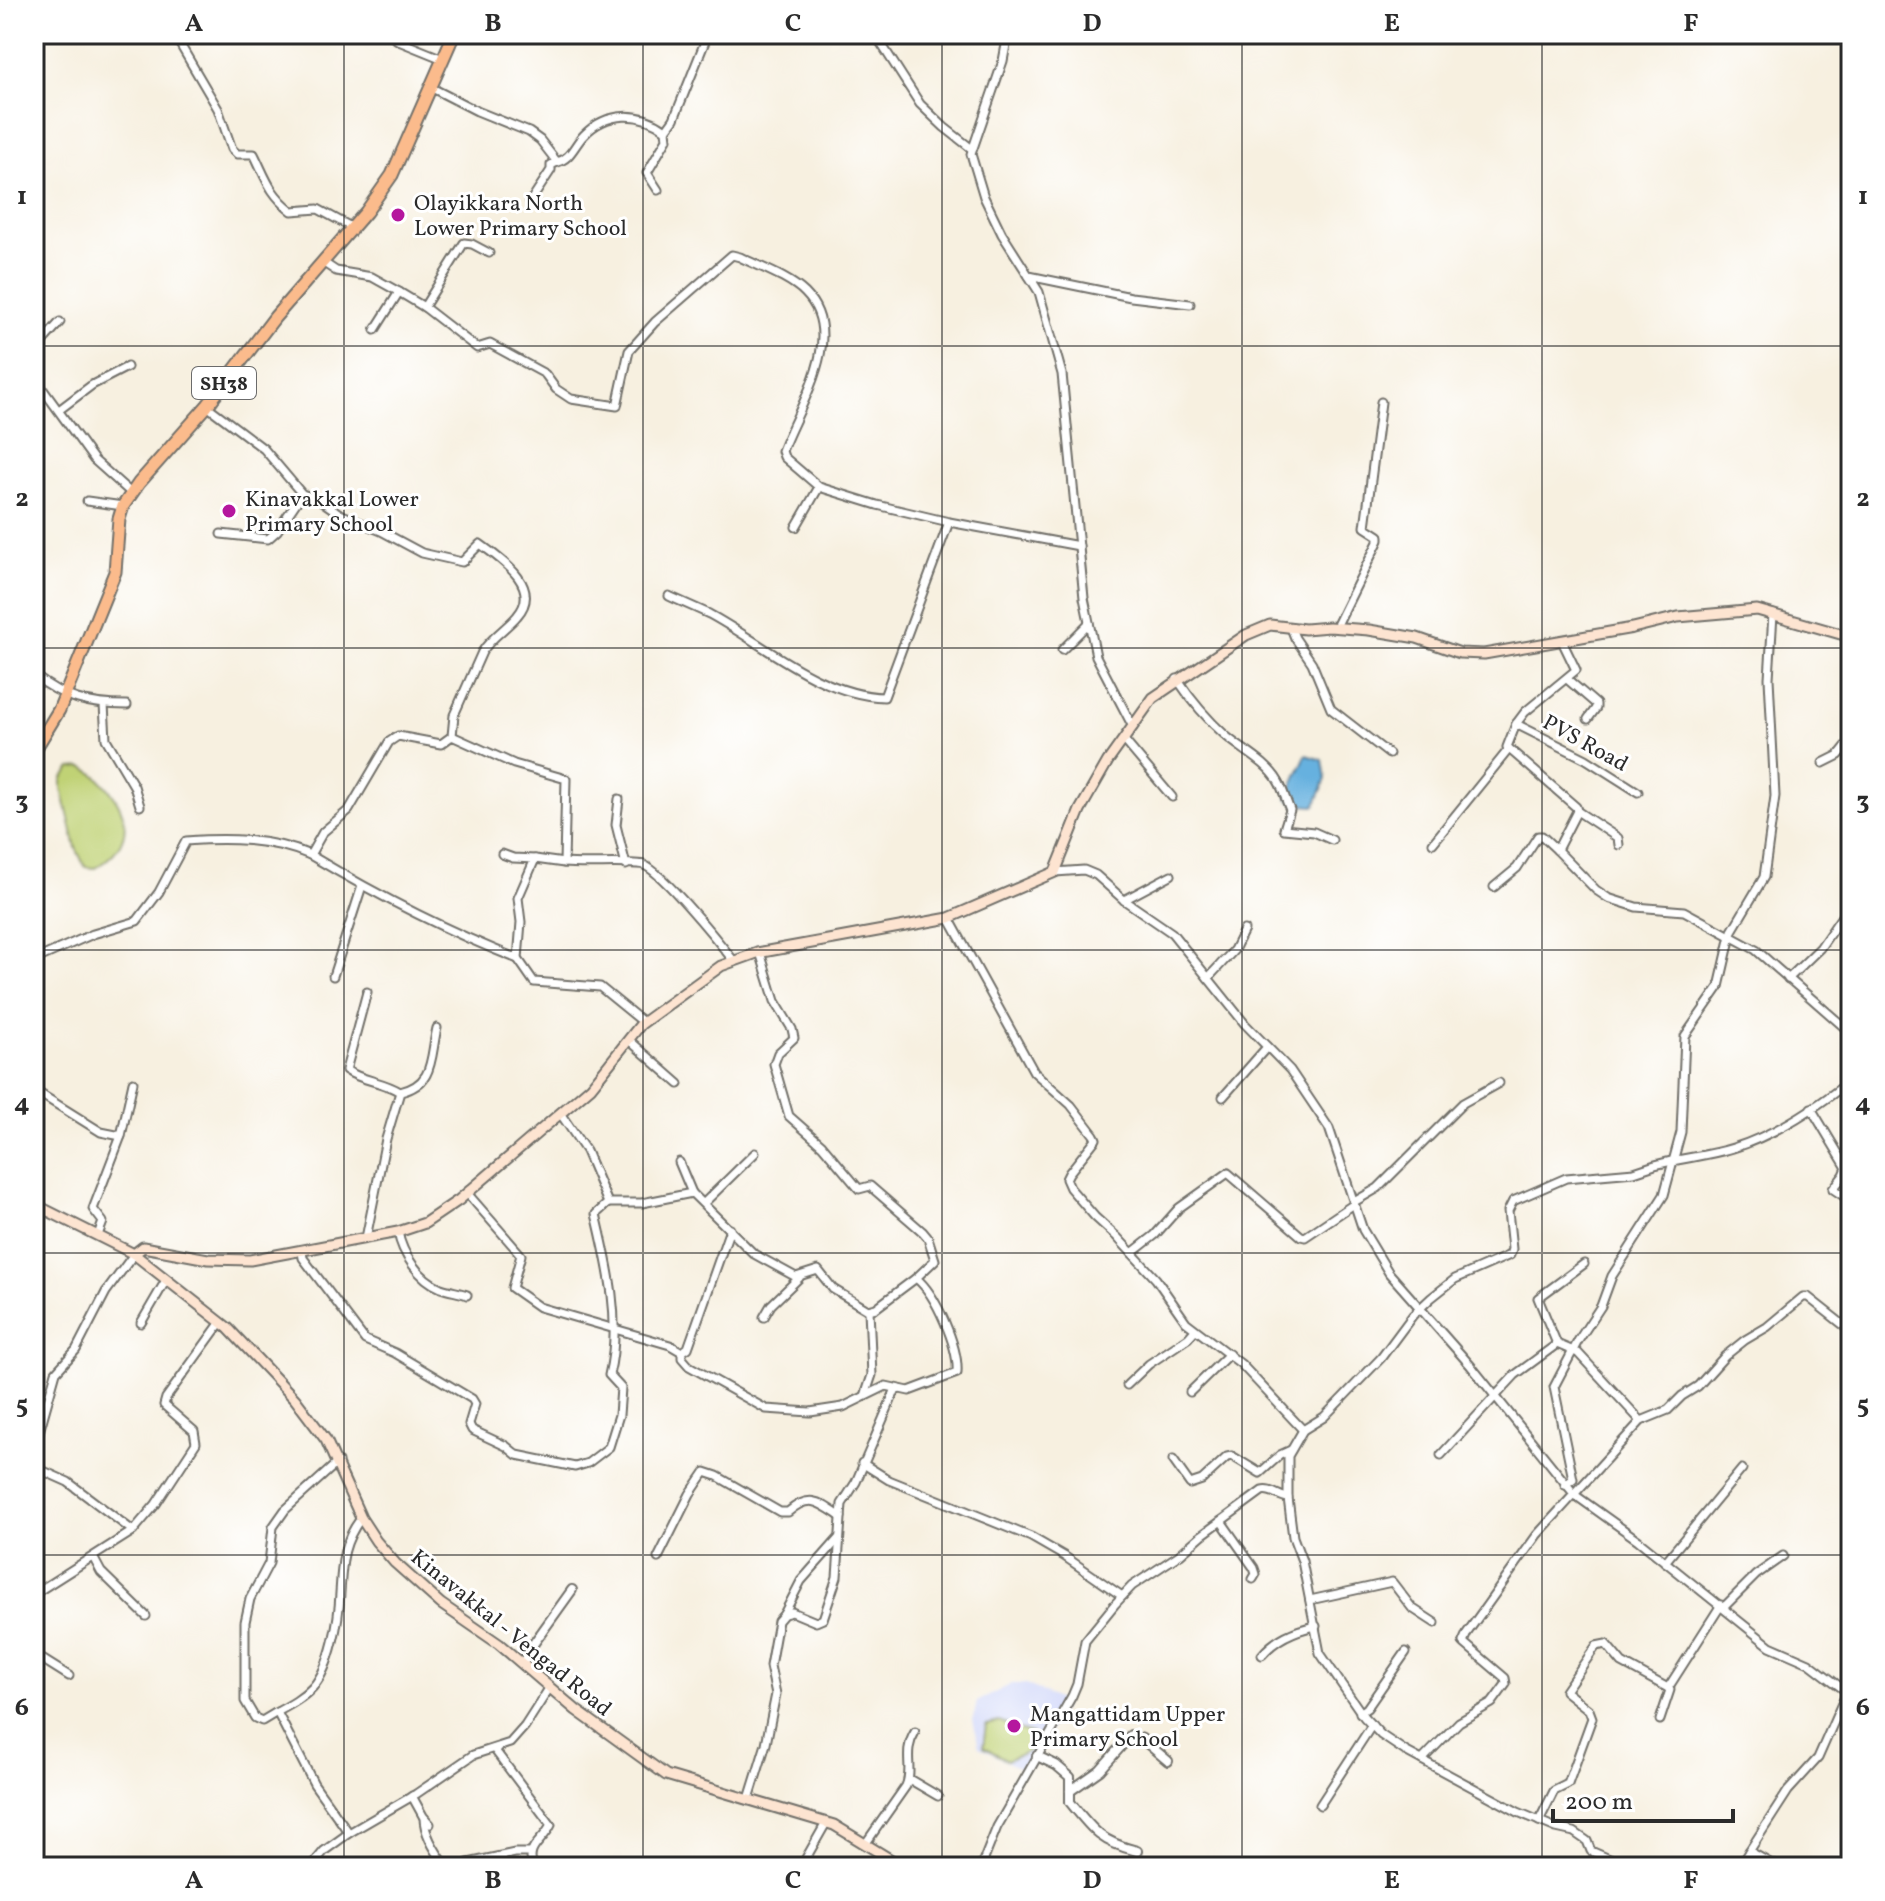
<svg xmlns="http://www.w3.org/2000/svg" width="1885" height="1901" viewBox="0 0 1885 1901" font-family="Vollkorn,serif">
<style>
.built{fill:#d3d9f9}
.green{fill:#c0d275;stroke:#767e50;stroke-width:2}
.water{fill:#66b1df;stroke:#486e85;stroke-width:2}
.lines{fill:none;stroke-linecap:round;stroke-linejoin:round}
.minor-casing{stroke:#72706a;stroke-width:11}
.tertiary-casing{stroke:#72706a;stroke-width:12}
.secondary-casing{stroke:#72706a;stroke-width:13}
.primary-casing{stroke:#72706a;stroke-width:15}
.minor{stroke:#fff;stroke-width:7}
.tertiary{stroke:#fff;stroke-width:8}
.secondary{stroke:#fde4d1;stroke-width:9}
.primary{stroke:#fbbb8c;stroke-width:11}
.grid{fill:none;stroke:#2b2b2b;stroke-width:2;stroke-opacity:0.55}
.poi-dot{fill:#b5179e;stroke:#fff;stroke-width:3}
.labels{text-anchor:middle;stroke-width:6;stroke-linejoin:round;paint-order:stroke}
.shield{fill:#fff;stroke:#6b6b6b;stroke-width:2}
.shield-label{font-size:20px;font-weight:bold;fill:#2b2b2b}
.poi-label{font-size:22px;fill:#2b2b2b;stroke:#fff;text-anchor:start}
.street-label{font-size:22px;fill:#2b2b2b;stroke:#fff}
.neatline{fill:none;stroke:#2b2b2b;stroke-width:3}
.grid-label{font-size:26px;text-anchor:middle;font-weight:bold;fill:#2b2b2b}
</style>
<rect width="100%" height="100%" fill="#fff"/>
<filter id="ink" filterUnits="userSpaceOnUse"><feTurbulence type="fractalNoise" baseFrequency=".0125" numOctaves="2"/><feDisplacementMap in="SourceGraphic" scale="16" xChannelSelector="R" yChannelSelector="G"/><feConvolveMatrix kernelMatrix="1 2 1 2 8 2 1 2 1" color-interpolation-filters="sRGB"/></filter>
<filter id="wash" filterUnits="userSpaceOnUse"><feTurbulence type="fractalNoise" baseFrequency=".006" numOctaves="4" result="noise"/><feDisplacementMap in="SourceGraphic" scale="32" xChannelSelector="R" yChannelSelector="G"/><feGaussianBlur stdDeviation="1.8" result="paint"/><feColorMatrix in="noise" values="0 0 0 0 0 0 0 0 0 0 0 0 0 0 0 0 0 1.4 0 .05"/><feComposite in="paint" operator="in"/></filter>
<g filter="url(#wash)">
<rect width="100%" height="100%" fill="#f7f0e0"/>
<path class="built" d="M 1012,1684 L 1026,1684 L 1065,1703 L 1057,1720 L 1023,1770 L 979,1747 L 973,1720 L 977,1702 Z"/>
<g class="green">
<path d="M 83,767 C 106,778 133,815 122,840 C 117,853 106,860 96,868 L 85,867 L 76,848 L 62,789 L 62,779 L 71,768 Z"/>
<path d="M 999,1722 L 1032,1734 L 1038,1742 L 1036,1748 L 1007,1760 L 983,1747 L 986,1725 Z"/>
</g>
<path class="water" d="M 1306,755 L 1323,760 L 1326,779 L 1315,806 L 1300,805 L 1287,798 Z"/>
</g>
<g filter="url(#ink)">
<g class="lines">
<defs>
<g id="minor">
<path d="M 174,34 L 218,109 L 232,149 L 237,154 L 254,154 C 266,178 269,193 292,211 L 318,209 L 353,228"/>
<path d="M 388,34 L 401,42 L 443,59"/>
<path d="M 875,34 L 920,104 L 944,127 L 972,149"/>
<path d="M 1008,34 L 1003,61 L 971,154 L 984,197 L 1002,234 L 1039,292 L 1062,374 L 1084,598 L 1096,656 L 1133,727"/>
<path d="M 430,87 L 477,111 L 529,132 L 540,140 L 557,162 C 571,159 574,145 584,135 C 607,111 640,111 666,130 L 667,139 L 647,173 L 658,190"/>
<path d="M 666,130 L 674,119 L 708,34"/>
<path d="M 530,202 L 551,170 L 551,165 L 557,162"/>
<path d="M 324,263 L 336,271 L 372,277 L 399,292 L 424,307 L 477,348 L 490,344 L 545,374 L 556,389 L 571,399 L 617,406 L 629,351 L 655,322 L 732,255 L 740,257 C 760,267 789,277 805,293 C 848,336 798,407 782,451 L 784,457 L 819,487 L 877,505 L 949,522 L 1079,546"/>
<path d="M 1029,276 L 1131,297 L 1190,304"/>
<path d="M 424,307 L 464,243 L 472,244 L 489,253"/>
<path d="M 375,330 L 399,292"/>
<path d="M 34,351 L 60,322"/>
<path d="M 34,359 L 34,362"/>
<path d="M 34,377 L 94,460 L 131,493"/>
<path d="M 207,406 L 264,449 L 302,494 L 320,500 L 340,514 L 381,531 L 422,553 L 462,562 L 480,544 C 502,560 543,587 517,616 C 506,629 491,637 482,652 L 454,715 L 452,736"/>
<path d="M 59,410 L 92,385 L 127,367"/>
<path d="M 87,501 L 123,506"/>
<path d="M 796,527 L 819,487"/>
<path d="M 221,534 L 268,539 L 277,531 L 302,494"/>
<path d="M 669,596 C 682,602 696,608 709,614 C 763,643 819,695 884,697 L 949,522"/>
<path d="M 1336,627 L 1379,540 L 1379,536 L 1365,527 L 1381,402"/>
<path d="M 1291,628 L 1295,638 L 1312,663 L 1331,709 L 1389,754"/>
<path d="M 1562,641 L 1576,670 L 1525,712 L 1516,724 L 1507,747 L 1576,807 L 1577,811 L 1557,850 L 1596,890 L 1608,898 L 1636,907 L 1684,911 L 1756,950 L 1851,1033"/>
<path d="M 1062,650 L 1089,623"/>
<path d="M 34,675 C 64,699 89,705 127,705"/>
<path d="M 1177,679 C 1191,700 1208,720 1226,736 C 1242,750 1267,762 1278,781 C 1283,789 1286,801 1290,810 L 1284,829 L 1314,832 L 1332,840"/>
<path d="M 1567,679 L 1596,704 L 1596,708 L 1588,719"/>
<path d="M 104,705 L 106,739 L 134,786 L 140,806"/>
<path d="M 1516,724 L 1586,759 L 1638,792"/>
<path d="M 1124,740 L 1172,797"/>
<path d="M 1823,763 L 1839,755 L 1851,740"/>
<path d="M 619,799 L 616,825 L 626,865"/>
<path d="M 1577,811 L 1618,838 L 1619,845"/>
<path d="M 1433,843 L 1509,749"/>
<path d="M 502,854 L 513,858 L 535,859"/>
<path d="M 310,855 C 377,895 446,931 518,959"/>
<path d="M 564,863 C 580,865 636,862 644,865 C 663,873 718,941 733,960"/>
<path d="M 1055,872 L 1084,870 L 1096,875 L 1124,900 L 1172,933 L 1245,1024 L 1290,1070 L 1329,1128 L 1363,1230 L 1389,1273 L 1471,1366 L 1575,1495 L 1638,1540 L 1770,1646 L 1809,1663 L 1847,1692 L 1818,1758 L 1788,1791 L 1739,1867"/>
<path d="M 1494,887 L 1517,868 L 1538,836 L 1542,836 L 1557,850"/>
<path d="M 1124,900 L 1171,875"/>
<path d="M 949,918 L 1034,1072 L 1071,1105 L 1094,1135 L 1096,1139 L 1069,1173 L 1066,1179 L 1070,1188 L 1095,1217 L 1117,1237 L 1156,1279 L 1186,1322 L 1241,1364 L 1303,1430"/>
<path d="M 760,952 L 775,1001 L 792,1029 L 794,1038 L 778,1053 L 774,1064 L 789,1116 L 822,1145 L 859,1189 L 870,1186 L 923,1232 L 928,1238 L 935,1260 L 916,1278"/>
<path d="M 34,960 L 93,934 L 137,921 L 159,892 L 186,841 C 227,838 271,838 310,855 L 323,832 L 349,810 L 389,742 L 398,736 L 441,744 L 452,736 L 514,764 L 566,779 L 564,863 L 535,859 L 518,898 L 521,922 L 518,959 L 534,982 L 600,987 L 643,1022"/>
<path d="M 333,976 L 362,886"/>
<path d="M 1208,978 L 1234,950 L 1244,930"/>
<path d="M 1788,979 L 1820,948 L 1851,903"/>
<path d="M 367,992 L 346,1070 C 361,1081 383,1081 400,1092 C 435,1084 430,1058 437,1028"/>
<path d="M 630,1041 L 679,1084"/>
<path d="M 34,1090 L 101,1132 L 121,1136 L 93,1209 L 103,1222 L 98,1235"/>
<path d="M 1223,1097 L 1267,1047"/>
<path d="M 1811,1108 L 1847,1168 L 1844,1175 L 1833,1189 L 1851,1201"/>
<path d="M 560,1113 L 586,1151 L 608,1203"/>
<path d="M 121,1136 L 133,1082"/>
<path d="M 679,1162 L 692,1193"/>
<path d="M 467,1193 L 521,1255 L 512,1288 L 539,1307 L 670,1345 L 682,1352 L 682,1358 L 689,1366 L 766,1409 L 810,1412 L 843,1407 L 886,1386 L 909,1391 L 957,1373 C 959,1348 936,1294 916,1278 L 876,1308 L 868,1310 L 833,1289 L 818,1270 L 796,1277 L 754,1254 L 692,1193 L 642,1203 L 608,1203"/>
<path d="M 1354,1202 L 1378,1188 L 1463,1103 L 1499,1083"/>
<path d="M 704,1203 L 755,1153"/>
<path d="M 398,1232 C 402,1254 419,1279 441,1288 C 449,1291 459,1292 467,1295"/>
<path d="M 366,1238 L 386,1139 L 400,1092"/>
<path d="M 302,1251 L 303,1258 L 365,1340 L 395,1353 L 472,1399 L 475,1404 L 469,1424 L 472,1430 L 506,1446 L 517,1455 L 575,1467 L 588,1463 L 609,1447 L 619,1415 L 621,1388 L 609,1375 C 622,1323 608,1264 596,1214 L 608,1203"/>
<path d="M 1132,1253 L 1155,1235 L 1179,1208 L 1228,1173 L 1301,1236 L 1305,1237 L 1354,1204"/>
<path d="M 1584,1264 L 1538,1298 L 1557,1344 L 1578,1353 L 1641,1421"/>
<path d="M 764,1317 L 771,1305 L 799,1278"/>
<path d="M 141,1323 L 166,1280"/>
<path d="M 682,1352 L 688,1348 L 730,1229"/>
<path d="M 1127,1385 L 1149,1364 L 1188,1338 L 1195,1330"/>
<path d="M 1190,1392 L 1229,1354"/>
<path d="M 865,1396 L 872,1375 L 869,1310"/>
<path d="M 34,1450 L 56,1372 L 76,1350 L 106,1292 L 134,1254"/>
<path d="M 1441,1455 L 1515,1375 L 1557,1344"/>
<path d="M 1173,1460 L 1190,1484 L 1202,1480 L 1227,1457 L 1232,1456 L 1260,1473 L 1280,1455 L 1291,1450"/>
<path d="M 34,1462 L 39,1469 L 68,1482 L 133,1531 L 34,1594"/>
<path d="M 338,1462 L 285,1510 L 273,1527 L 269,1563 L 250,1599 L 245,1622 L 245,1701 L 255,1718 L 262,1721 L 277,1712 L 314,1784 L 349,1833"/>
<path d="M 862,1463 L 889,1480 L 1031,1537 L 1064,1556 L 1122,1596"/>
<path d="M 1565,1485 L 1573,1479 L 1554,1387 L 1578,1341 L 1601,1306 L 1612,1276 L 1664,1195 L 1681,1132 L 1685,1036 L 1719,987 L 1732,931 L 1764,877 L 1775,796 L 1769,678 L 1773,614"/>
<path d="M 1221,1521 L 1254,1568 L 1256,1574 L 1253,1579"/>
<path d="M 133,1531 L 156,1504 L 196,1443 L 194,1431 L 164,1405 L 166,1398 L 221,1322"/>
<path d="M 93,1557 L 101,1572 L 146,1616"/>
<path d="M 658,1558 L 690,1494 L 705,1472 L 717,1476 L 780,1512 L 788,1512 C 810,1493 819,1502 841,1517"/>
<path d="M 1665,1562 L 1742,1469"/>
<path d="M 1310,1600 L 1392,1582 L 1412,1608 L 1435,1623"/>
<path d="M 1724,1607 L 1756,1575 L 1783,1556"/>
<path d="M 784,1614 L 801,1581 L 839,1538"/>
<path d="M 1262,1655 C 1276,1638 1295,1630 1316,1626"/>
<path d="M 34,1667 L 42,1659 L 69,1676"/>
<path d="M 277,1712 C 290,1705 303,1698 313,1687 C 331,1666 339,1620 340,1593 C 342,1562 342,1544 361,1518"/>
<path d="M 1360,1713 L 1367,1708 L 1406,1652"/>
<path d="M 1660,1720 L 1670,1690 L 1668,1688 L 1721,1605"/>
<path d="M 494,1749 L 551,1825 C 543,1842 525,1847 533,1867"/>
<path d="M 1422,1760 L 1459,1722 L 1492,1703 L 1506,1684 L 1505,1678 L 1465,1644 L 1463,1642 L 1467,1633 L 1537,1535 L 1641,1421 L 1668,1410 L 1682,1396 L 1698,1386 L 1725,1356 L 1745,1340 L 1767,1327 L 1803,1297 L 1808,1297 L 1851,1331"/>
<path d="M 909,1779 L 938,1796"/>
<path d="M 412,1796 L 423,1816 L 430,1824"/>
<path d="M 749,1799 L 766,1744 L 776,1694 L 770,1666 L 778,1621 L 784,1614 L 792,1612 L 816,1622 L 823,1619 L 837,1577 L 842,1504 L 856,1482 L 895,1391 L 899,1389"/>
<path d="M 1320,1805 L 1372,1725"/>
<path d="M 424,1818 C 424,1835 437,1854 447,1867"/>
<path d="M 1539,1821 L 1554,1791 L 1568,1784 L 1592,1718 L 1589,1710 L 1565,1691 L 1596,1646 L 1606,1644 L 1622,1663 L 1668,1688"/>
<path d="M 866,1843 L 906,1786 C 914,1768 902,1753 915,1732"/>
<path d="M 1749,1851 L 1777,1867"/>
<path d="M 468,1863 L 515,1853 L 530,1853"/>
<path d="M 311,1867 L 324,1851 L 349,1833 L 416,1794 L 473,1755 L 510,1743 L 525,1726 L 550,1687"/>
<path d="M 801,1867 L 826,1823"/>
<path d="M 981,1867 L 997,1827 L 1072,1696 L 1077,1684 L 1085,1641 L 1115,1604 L 1132,1586 L 1179,1555 L 1202,1535 L 1262,1491 C 1270,1488 1279,1497 1288,1498"/>
<path d="M 1628,1867 L 1591,1851 L 1587,1841 L 1574,1832 L 1556,1828 L 1518,1812 L 1405,1751 L 1381,1735 L 1364,1717 L 1320,1653 L 1302,1561 L 1293,1537 L 1288,1498 L 1288,1456 L 1303,1430 L 1324,1417 L 1381,1358 L 1413,1315 L 1431,1298 L 1455,1279 L 1510,1255 L 1512,1249 L 1508,1211 L 1513,1201 L 1566,1178 L 1634,1172 L 1655,1165 C 1680,1158 1708,1156 1733,1148 C 1775,1135 1817,1107 1851,1080"/>
</g>
<g id="tertiary">
<path d="M 523,1664 L 529,1650 L 572,1590"/>
<path d="M 1037,1756 L 1056,1765 L 1070,1777 L 1070,1802 C 1093,1831 1101,1842 1137,1851"/>
<path d="M 1070,1791 L 1100,1770 L 1131,1735 L 1142,1739 L 1168,1761"/>
</g>
<g id="secondary">
<path d="M 34,1204 L 134,1254 L 228,1328 L 295,1399 L 326,1440 L 361,1518 L 376,1541 L 395,1563 L 441,1604 L 499,1644 L 576,1710 L 666,1775 L 834,1825 L 903,1867"/>
<path d="M 134,1254 L 143,1247 L 208,1259 L 250,1260 L 398,1232 L 425,1223 L 459,1200 L 591,1087 L 641,1024 L 721,966 L 757,953 L 949,918 L 1055,872 L 1080,810 L 1108,761 L 1153,698 L 1246,635 L 1270,625 L 1305,629 L 1329,627 L 1369,630 L 1417,638 L 1460,653 L 1484,654 L 1633,628 L 1678,617 L 1757,610 L 1851,637"/>
</g>
<path id="primary" d="M 34,751 L 59,710 L 115,572 L 119,519 L 123,506 L 139,483 L 207,406 L 275,317 L 366,212 L 392,175 L 454,34"/>
</defs>
<use href="#minor" class="minor-casing"/>
<use href="#tertiary" class="tertiary-casing"/>
<use href="#secondary" class="secondary-casing"/>
<use href="#primary" class="primary-casing"/>
<use href="#minor" class="minor"/>
<use href="#tertiary" class="tertiary"/>
<use href="#secondary" class="secondary"/>
<use href="#primary" class="primary"/>
</g>
</g>
<path class="grid" d="M 344,34 L 344,1867M 643,34 L 643,1867M 942,34 L 942,1867M 1242,34 L 1242,1867M 1542,34 L 1542,1867M 34,346 L 1851,346M 34,648 L 1851,648M 34,950 L 1851,950M 34,1253 L 1851,1253M 34,1555 L 1851,1555"/>
<g class="poi-dot">
<circle cx="398" cy="215" r="8"/>
<circle cx="229" cy="511" r="8"/>
<circle cx="1014" cy="1726" r="8"/>
</g>
<g class="labels">
<rect class="shield" x="192" y="367" width="64" height="32" rx="6"/>
<g class="shield-label">
<text x="224" y="390">SH38</text>
</g>
<g class="poi-label">
<text x="414" y="210">Olayikkara North<tspan x="414" dy="25">Lower Primary School</tspan></text>
<text x="245" y="506">Kinavakkal Lower<tspan x="245" dy="25">Primary School</tspan></text>
<text x="1030" y="1721">Mangattidam Upper<tspan x="1030" dy="25">Primary School</tspan></text>
</g>
<g class="street-label">
<text transform="translate(1586 742) rotate(29)" y="8">PVS Road</text>
<text transform="translate(512 1632) rotate(39)" y="8">Kinavakkal - Vengad Road</text>
</g>
</g>
<rect width="1885" height="1901" fill="none" stroke="#fff" stroke-width="88"/>
<path d="M1553 1809v12h180v-12" fill="none" stroke="#2b2b2b" stroke-width="4"/>
<text x="1565" y="1809" font-size="24" fill="#2b2b2b" stroke="#ffffff" stroke-width="6" paint-order="stroke">200 m</text>
<rect x="44" y="44" width="1797" height="1813" class="neatline"/>
<g class="grid-label">
<text x="194" y="31">A</text>
<text x="493" y="31">B</text>
<text x="793" y="31">C</text>
<text x="1092" y="31">D</text>
<text x="1392" y="31">E</text>
<text x="1691" y="31">F</text>
<text x="22" y="204">1</text>
<text x="1863" y="204">1</text>
<text x="22" y="506">2</text>
<text x="1863" y="506">2</text>
<text x="22" y="809">3</text>
<text x="1863" y="809">3</text>
<text x="22" y="1111">4</text>
<text x="1863" y="1111">4</text>
<text x="22" y="1413">5</text>
<text x="1863" y="1413">5</text>
<text x="22" y="1715">6</text>
<text x="1863" y="1715">6</text>
<text x="194" y="1888">A</text>
<text x="493" y="1888">B</text>
<text x="793" y="1888">C</text>
<text x="1092" y="1888">D</text>
<text x="1392" y="1888">E</text>
<text x="1691" y="1888">F</text>
</g>
</svg>
